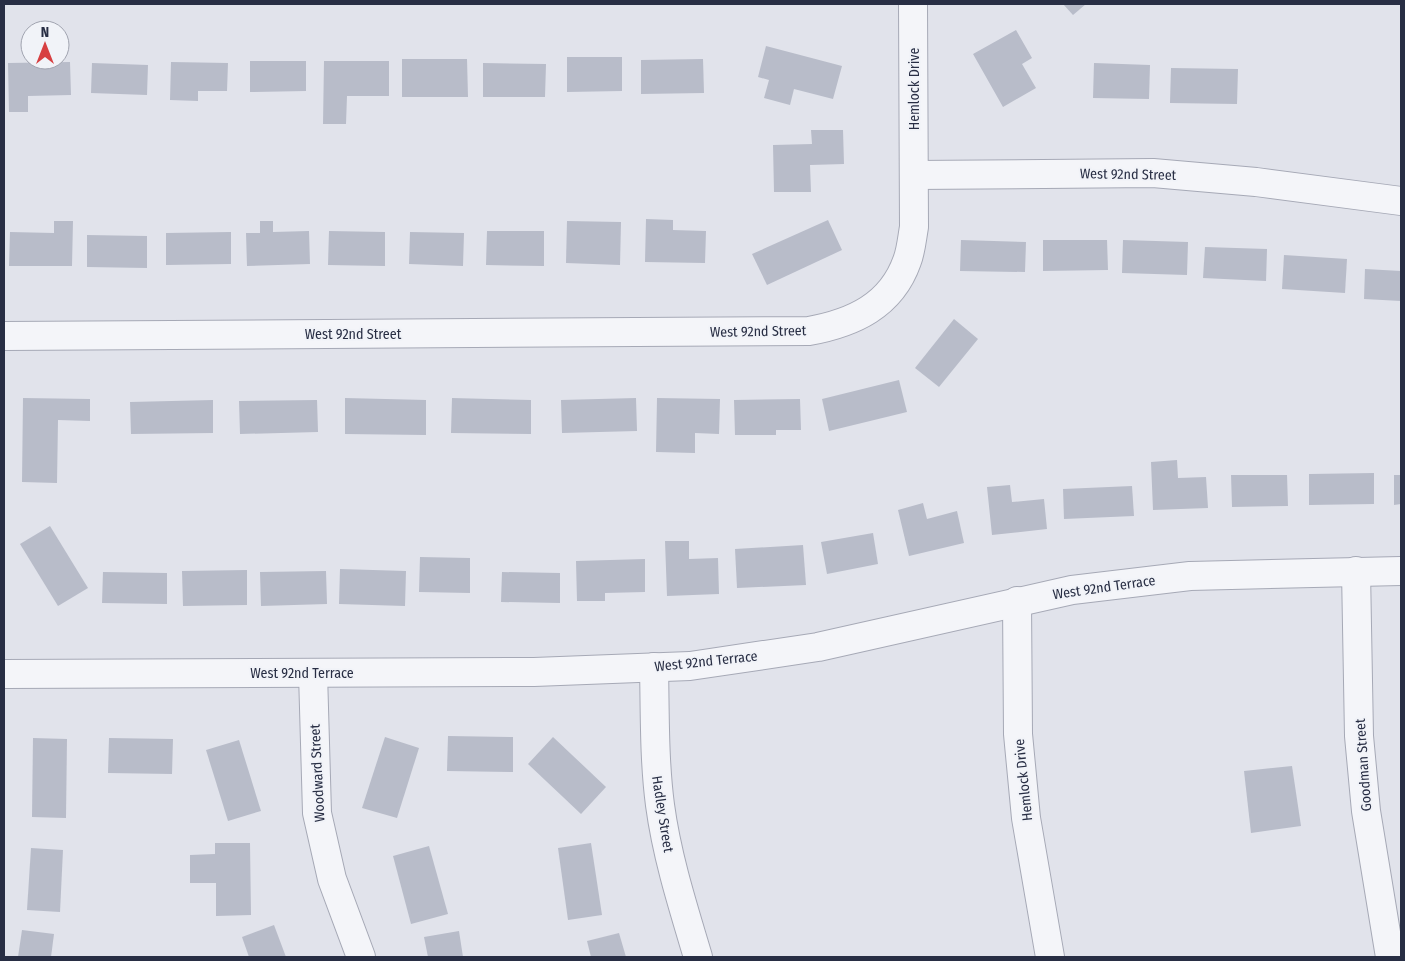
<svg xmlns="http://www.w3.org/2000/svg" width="1405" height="961" viewBox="0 0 1405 961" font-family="'Fira Sans Condensed',sans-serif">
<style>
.building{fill:#b8bcc9}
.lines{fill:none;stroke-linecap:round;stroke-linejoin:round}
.minor-casing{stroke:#a6a9b6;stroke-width:30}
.minor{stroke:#f4f5f9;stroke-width:28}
.labels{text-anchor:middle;stroke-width:4;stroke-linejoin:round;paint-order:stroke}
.street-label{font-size:14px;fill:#282e44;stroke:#f1f3f8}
</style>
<rect width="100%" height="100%" fill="#e1e3eb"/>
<g class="building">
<path d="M 1063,4 L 1086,4 L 1073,15 Z"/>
<path d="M 1016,30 L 1032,58 L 1022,64 L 1036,88 L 1003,107 L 973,54 Z"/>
<path d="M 766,46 L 842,66 L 833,99 L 794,89 L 790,105 L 764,98 L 769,80 L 758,77 Z"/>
<path d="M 567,57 L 622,57 L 622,91 L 567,92 Z"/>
<path d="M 402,59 L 467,59 L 468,97 L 402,97 Z"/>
<path d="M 703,59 L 704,93 L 641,94 L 641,60 Z"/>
<path d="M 250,61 L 306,61 L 306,91 L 250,92 Z"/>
<path d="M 324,61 L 389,61 L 389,96 L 347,96 L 346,124 L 323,124 Z"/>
<path d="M 70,62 L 71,95 L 28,96 L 28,112 L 9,112 L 8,63 Z"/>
<path d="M 171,62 L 228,63 L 227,91 L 198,91 L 198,101 L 170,100 Z"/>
<path d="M 92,63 L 148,65 L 147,95 L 91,93 Z"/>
<path d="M 483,63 L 546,64 L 545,97 L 483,97 Z"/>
<path d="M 1094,63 L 1150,65 L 1149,99 L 1093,98 Z"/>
<path d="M 1171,68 L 1238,69 L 1237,104 L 1170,103 Z"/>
<path d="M 811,130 L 843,130 L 844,164 L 810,165 L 811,192 L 774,192 L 773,145 L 812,144 Z"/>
<path d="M 646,219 L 673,220 L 673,230 L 706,231 L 705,263 L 645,262 Z"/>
<path d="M 828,220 L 842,250 L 767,285 L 752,254 Z"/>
<path d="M 54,221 L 73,221 L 72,266 L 9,266 L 10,232 L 54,233 Z"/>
<path d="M 260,221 L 273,221 L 273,232 L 309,231 L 310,264 L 247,266 L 246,233 L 260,233 Z"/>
<path d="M 567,221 L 621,222 L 620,265 L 566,263 Z"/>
<path d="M 329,231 L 385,232 L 385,266 L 328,265 Z"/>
<path d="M 487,231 L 544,231 L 544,266 L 486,265 Z"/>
<path d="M 231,232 L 231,264 L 166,265 L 166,233 Z"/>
<path d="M 410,232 L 464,233 L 463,266 L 409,264 Z"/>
<path d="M 87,235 L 147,236 L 147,268 L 87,267 Z"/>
<path d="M 961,240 L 1026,242 L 1025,272 L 960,271 Z"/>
<path d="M 1043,240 L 1107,240 L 1108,270 L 1043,271 Z"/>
<path d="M 1123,240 L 1188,242 L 1187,275 L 1122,273 Z"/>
<path d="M 1205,247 L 1267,249 L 1266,281 L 1203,278 Z"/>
<path d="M 1284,255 L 1347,259 L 1345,293 L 1282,289 Z"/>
<path d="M 1365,269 L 1401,271 L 1401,301 L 1364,299 Z"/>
<path d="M 954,319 L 978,339 L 939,387 L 915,368 Z"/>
<path d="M 899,380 L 907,412 L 829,431 L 822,399 Z"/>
<path d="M 23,398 L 90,399 L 90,421 L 58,420 L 57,483 L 22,482 Z"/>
<path d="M 345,398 L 426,400 L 426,435 L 345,434 Z"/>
<path d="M 452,398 L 531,400 L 531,434 L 451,433 Z"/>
<path d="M 636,398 L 637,431 L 562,433 L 561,400 Z"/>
<path d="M 657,398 L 720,399 L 719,434 L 695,433 L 695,453 L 656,452 Z"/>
<path d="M 800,399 L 801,430 L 776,430 L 776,435 L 735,435 L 734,400 Z"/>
<path d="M 213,400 L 213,433 L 131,434 L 130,402 Z"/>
<path d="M 317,400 L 318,432 L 240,434 L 239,401 Z"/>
<path d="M 1177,460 L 1178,478 L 1206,477 L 1208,508 L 1153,510 L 1151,462 Z"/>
<path d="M 1374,473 L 1374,504 L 1309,505 L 1309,474 Z"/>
<path d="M 1231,475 L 1287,475 L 1288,506 L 1232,507 Z"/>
<path d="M 1394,475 L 1401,475 L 1401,504 L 1394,505 Z"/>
<path d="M 1010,485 L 1012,502 L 1044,499 L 1047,529 L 992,535 L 987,487 Z"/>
<path d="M 1132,486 L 1134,516 L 1064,519 L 1063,489 Z"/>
<path d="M 923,503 L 927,519 L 957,511 L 964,543 L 909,556 L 898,510 Z"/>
<path d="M 50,526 L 88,588 L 58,606 L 20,544 Z"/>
<path d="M 873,533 L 878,564 L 827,574 L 821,542 Z"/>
<path d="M 665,541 L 689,541 L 689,559 L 718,558 L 719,594 L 667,596 Z"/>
<path d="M 803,545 L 806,585 L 737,588 L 735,549 Z"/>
<path d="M 420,557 L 470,558 L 470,593 L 419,592 Z"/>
<path d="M 645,559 L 645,592 L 605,593 L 605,601 L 577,601 L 576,561 Z"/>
<path d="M 340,569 L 406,571 L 405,606 L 339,604 Z"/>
<path d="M 247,570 L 247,605 L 183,606 L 182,571 Z"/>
<path d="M 326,571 L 327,604 L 261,606 L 260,572 Z"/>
<path d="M 103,572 L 167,573 L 167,604 L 102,603 Z"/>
<path d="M 502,572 L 560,573 L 560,603 L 501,602 Z"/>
<path d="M 448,736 L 513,737 L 513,772 L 447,771 Z"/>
<path d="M 385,737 L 419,748 L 397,818 L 362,808 Z"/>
<path d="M 553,737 L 606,787 L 581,814 L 528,764 Z"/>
<path d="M 33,738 L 67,739 L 66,818 L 32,817 Z"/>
<path d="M 109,738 L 173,739 L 172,774 L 108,773 Z"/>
<path d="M 239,740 L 261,811 L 228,821 L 206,750 Z"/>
<path d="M 1292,766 L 1301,826 L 1251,833 L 1244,771 Z"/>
<path d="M 215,843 L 250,843 L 251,915 L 216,916 L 216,883 L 190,883 L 190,855 L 215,854 Z"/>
<path d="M 591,843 L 602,915 L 568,920 L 558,848 Z"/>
<path d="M 429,846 L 448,914 L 411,924 L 393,856 Z"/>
<path d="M 31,848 L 63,850 L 60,912 L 27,910 Z"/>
<path d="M 274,925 L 286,957 L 249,957 L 242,937 Z"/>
<path d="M 22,930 L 54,934 L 51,957 L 18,957 Z"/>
<path d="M 459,931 L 463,957 L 428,957 L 424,937 Z"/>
<path d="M 619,933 L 626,957 L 591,957 L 587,941 Z"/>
</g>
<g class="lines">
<defs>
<g id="minor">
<path d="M 914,175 L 1153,173 L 1256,182 L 1401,201"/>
<path d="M 4,336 L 809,331 C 853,323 891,306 907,261 C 911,251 912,238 914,227 L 913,4"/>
<path d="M 1356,571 L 1359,736 L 1366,811 L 1390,957"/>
<path d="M 1017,601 L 1018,734 L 1026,818 L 1050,957"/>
<path d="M 654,667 C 655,713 654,759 660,805 C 667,857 683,907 698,957"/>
<path d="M 313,673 L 317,813 L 332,879 L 361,957"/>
<path d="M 4,674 L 534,672 L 690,666 L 818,647 L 1072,590 L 1190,576 L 1401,571"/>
</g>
</defs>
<use href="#minor" class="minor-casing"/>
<use href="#minor" class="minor"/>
</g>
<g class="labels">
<g class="street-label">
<text transform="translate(914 89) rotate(-90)" y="5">Hemlock Drive</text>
<text transform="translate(1128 174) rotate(1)" y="5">West 92nd Street</text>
<text transform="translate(758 331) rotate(-1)" y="5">West 92nd Street</text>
<text x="353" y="339">West 92nd Street</text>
<text transform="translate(1104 587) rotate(-8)" y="5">West 92nd Terrace</text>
<text transform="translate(706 661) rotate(-6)" y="5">West 92nd Terrace</text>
<text x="302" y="678">West 92nd Terrace</text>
<text transform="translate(1363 765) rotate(-94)" y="5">Goodman Street</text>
<text transform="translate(317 773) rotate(-93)" y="5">Woodward Street</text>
<text transform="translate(1023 780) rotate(-96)" y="5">Hemlock Drive</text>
<text transform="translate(663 814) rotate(81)" y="5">Hadley Street</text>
</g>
</g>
<rect width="1405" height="961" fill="none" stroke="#282e44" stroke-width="10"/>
<g transform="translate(45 45)"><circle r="24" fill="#f1f3f8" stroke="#a1a4b0"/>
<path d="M0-4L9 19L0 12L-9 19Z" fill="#d73f41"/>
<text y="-8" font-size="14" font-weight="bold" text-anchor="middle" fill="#282e44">N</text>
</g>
</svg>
